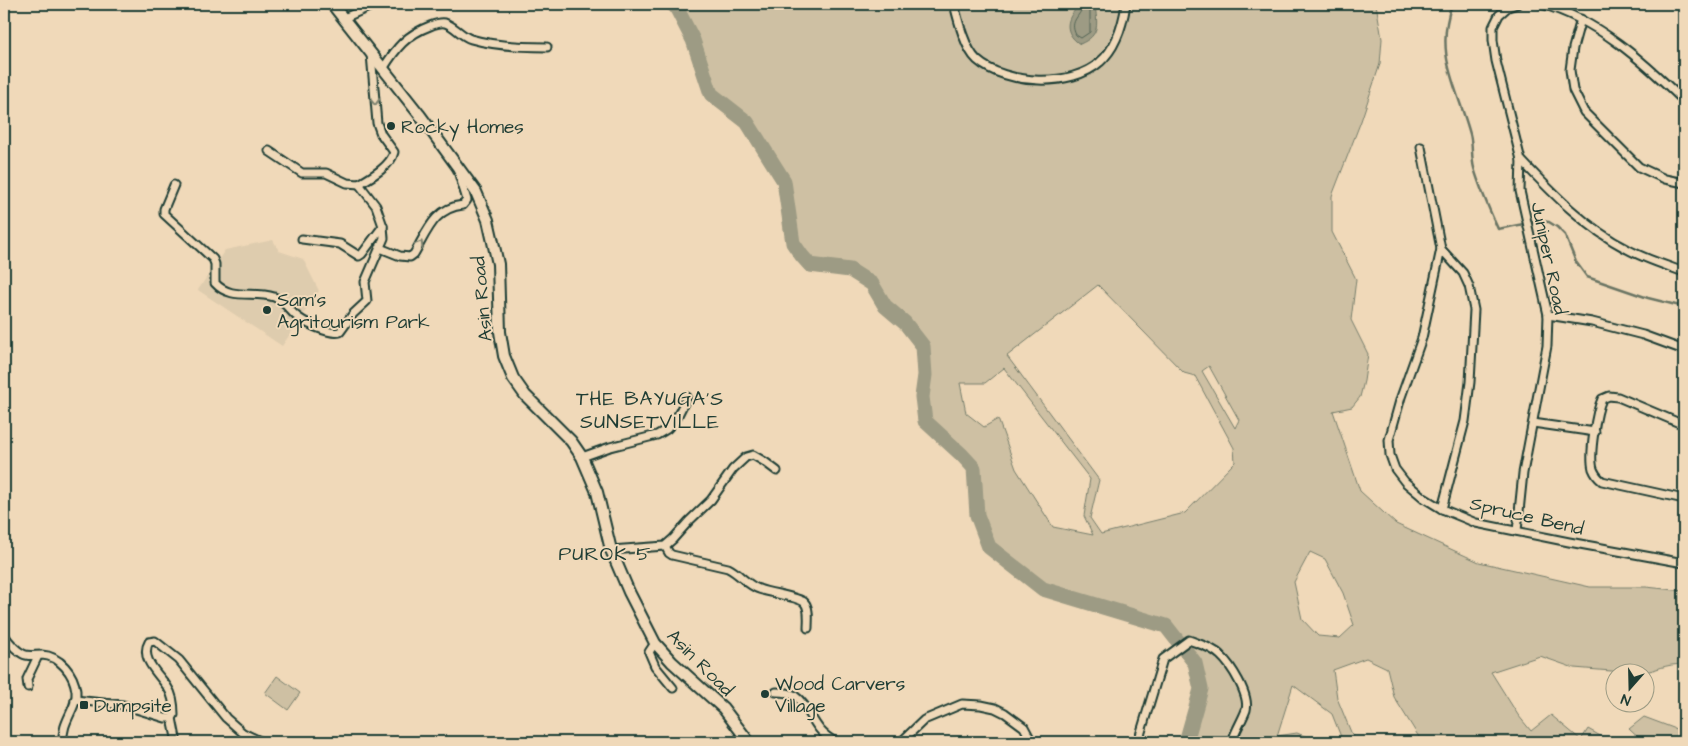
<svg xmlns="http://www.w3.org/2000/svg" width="1688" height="746" viewBox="0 0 1688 746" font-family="'Architects Daughter',sans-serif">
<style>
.built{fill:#deccae}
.green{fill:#cec0a3;stroke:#767e6c;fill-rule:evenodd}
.water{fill:#9d9b84;stroke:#6b7564}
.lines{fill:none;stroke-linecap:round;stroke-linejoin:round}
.shore{stroke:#516354;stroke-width:1}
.stream{stroke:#6b7564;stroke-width:2.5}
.river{stroke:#9d9b84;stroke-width:15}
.minor-casing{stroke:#1f3d34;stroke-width:11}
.secondary-casing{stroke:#1f3d34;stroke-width:14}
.minor{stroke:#f0d9b9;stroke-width:7}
.secondary{stroke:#f0d9b9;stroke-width:10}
.oneway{stroke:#7d8370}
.poi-dot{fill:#1f3d34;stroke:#f0d9b9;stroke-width:2}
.labels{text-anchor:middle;stroke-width:4;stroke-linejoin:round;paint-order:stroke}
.poi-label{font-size:19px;fill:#1f3d34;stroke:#f0d9b9;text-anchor:start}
.street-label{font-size:19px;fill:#1f3d34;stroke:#f0d9b9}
.neighbourhood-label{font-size:20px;letter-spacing:1px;fill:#1f3d34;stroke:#f0d9b9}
</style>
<rect width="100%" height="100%" fill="#f0d9b9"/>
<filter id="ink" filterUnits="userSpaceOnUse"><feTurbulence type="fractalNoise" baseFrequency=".02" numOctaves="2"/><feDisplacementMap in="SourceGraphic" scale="10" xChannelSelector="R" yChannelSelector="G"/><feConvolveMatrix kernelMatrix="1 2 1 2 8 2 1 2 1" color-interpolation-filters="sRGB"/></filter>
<g filter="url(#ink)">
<path class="built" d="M 273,240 L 279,251 L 303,259 L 319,291 L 282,346 L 198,290 L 225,250 Z"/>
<g class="green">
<path d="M 672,4 L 1376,4 L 1382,39 L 1380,64 L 1361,121 L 1332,196 L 1332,232 L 1356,279 L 1351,320 L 1368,354 L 1364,381 L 1360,397 L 1352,407 L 1333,411 L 1360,491 L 1396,524 L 1479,562 L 1590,587 L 1646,587 L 1684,591 L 1684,665 C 1667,662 1653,673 1636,673 L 1574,668 L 1540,656 L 1491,672 L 1518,715 L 1531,731 L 1551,715 L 1581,740 L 1588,729 L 1611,742 L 1422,742 L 1394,697 L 1387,668 L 1366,658 L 1333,670 L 1337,698 L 1355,742 L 1343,742 L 1332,714 L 1293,685 L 1277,736 L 1297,733 L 1319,742 L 1186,742 L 1201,689 L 1195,663 L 1166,626 L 1043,589 L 989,547 L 977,515 L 974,468 L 962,455 L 925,421 L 922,397 L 925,375 L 923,346 L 905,323 L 885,306 L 872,284 L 850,270 L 810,265 L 802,256 L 793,243 L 784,181 L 747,122 L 711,94 L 693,40 L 676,7 ZM 1098,285 L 1184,373 L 1195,376 L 1234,448 L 1235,462 L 1185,513 L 1101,534 L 1090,518 L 1099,480 L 1007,356 ZM 1209,366 L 1239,420 L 1235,428 L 1202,371 ZM 1004,368 L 1090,479 L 1084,516 L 1093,535 L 1053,527 L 1016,469 L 998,419 L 984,427 L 966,413 L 960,383 L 985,383 ZM 1310,552 L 1325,559 L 1343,593 L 1354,625 L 1340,638 L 1318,636 L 1302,619 L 1294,582 Z"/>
<path d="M 277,676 L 300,693 L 288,710 L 265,693 Z"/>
<path d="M 1644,717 L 1684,732 L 1684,742 L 1643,742 L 1629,729 Z"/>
</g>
<path class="water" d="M 1079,4 L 1095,4 C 1097,24 1101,35 1080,44 C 1069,37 1064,26 1072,14 C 1075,10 1077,8 1079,4 Z"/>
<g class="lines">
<path class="shore" d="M 1083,4 C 1082,17 1068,19 1076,35 L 1081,38 L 1090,32 L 1090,4"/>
<path class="stream" d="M 1452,4 C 1434,55 1457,86 1470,134 C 1473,145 1471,157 1474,168 C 1480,189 1489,209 1498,229 L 1539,221 L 1549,222 L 1557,227 L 1565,235 L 1576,262 L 1587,277 L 1648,298 L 1684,307"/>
<path class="river" d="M 672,4 L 676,7 L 693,40 L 711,94 L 747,122 L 784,181 L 793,243 L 802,256 L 810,265 L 850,270 L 872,284 L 885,306 L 905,323 L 923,346 L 925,375 L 922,397 L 925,421 L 962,455 L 974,468 L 977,515 L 989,547 L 1043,589 L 1166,626 L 1195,663 L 1201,689 L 1186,742"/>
<defs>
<g id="minor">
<path d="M 954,4 C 958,20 965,49 977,60 C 1005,85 1072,88 1100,62 C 1116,48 1123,24 1126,4"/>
<path d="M 1541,4 C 1597,19 1644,62 1684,101"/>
<path d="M 344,18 L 376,4"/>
<path d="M 1581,19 L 1573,48 L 1570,70 L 1573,90 L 1584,112 L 1639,167 L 1665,179 L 1684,183"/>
<path d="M 383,69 C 396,48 406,35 430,26 C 435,24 440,22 445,23 C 455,26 461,36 471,39 C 495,46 522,47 547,47"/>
<path d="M 1421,147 L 1441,249 L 1422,338 L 1401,397 L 1389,440 L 1390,455 L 1395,469 L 1405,482 L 1424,498 L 1442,509 L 1476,523 L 1569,542 L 1684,563"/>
<path d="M 269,151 L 302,173 L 326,173 L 347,183 L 359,184 C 371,177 391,166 394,152 L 381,134 L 377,123 L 371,54"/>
<path d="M 1521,160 C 1552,193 1586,228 1627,249 C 1645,259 1665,265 1684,272"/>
<path d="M 174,185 L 164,209 L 164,214 L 213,259 L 215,264 L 215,283 C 231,301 254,290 274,297 C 283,300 288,308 294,314 C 302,322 329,335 340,332 L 353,314 L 367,301 L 365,282 L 384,238 L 383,226 L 376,206 L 359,184"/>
<path d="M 302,239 L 340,244 L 359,256 L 362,254 L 383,226"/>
<path d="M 380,248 L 400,256 L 410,257 L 414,254 C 427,232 434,208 463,205 L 467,200 L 458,171"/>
<path d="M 1441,249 L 1463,273 L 1469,286 L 1474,310 L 1470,382 L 1465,421 L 1442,509"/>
<path d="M 1548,315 L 1592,322 L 1643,335 L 1684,350"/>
<path d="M 1533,423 L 1595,432"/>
<path d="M 1684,425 L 1618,397 L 1609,396 L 1602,399 C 1596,412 1589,455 1593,469 C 1595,474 1598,478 1602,481 L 1684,499"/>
<path d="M 582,457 L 610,447 L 657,435 L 667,429 L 676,419 L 687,397"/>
<path d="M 1517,531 L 1523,473 L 1547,346 L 1548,315 L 1520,191 L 1521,160 L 1496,61 L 1493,40 L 1493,27 L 1499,15 L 1508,7 L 1517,4"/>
<path d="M 665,546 L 669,553 L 672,555 L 728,568 C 740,574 747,585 759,589 C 769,593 798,597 804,602 C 810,608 808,620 808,628"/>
<path d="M 611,550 L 665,546 L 673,539 L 689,521 L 711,500 L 733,469 L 746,457 L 753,455 L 765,462 L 777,471"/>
<path d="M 4,635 C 9,642 15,650 23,654 C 28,657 35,655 42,655 C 60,656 74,674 76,691 C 78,708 61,721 63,742"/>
<path d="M 655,643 L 649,652 L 655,666 L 673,688"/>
<path d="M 28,687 L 27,679 L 38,656"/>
<path d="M 776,692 C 782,692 789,692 795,696 C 812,708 811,730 836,742"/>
<path d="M 75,700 L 123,705 L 165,718 L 172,718 L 174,715 C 174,707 173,695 168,688 C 160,675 139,659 149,642 L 155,641 L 179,660 L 226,718 L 243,733 L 262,742"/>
<path d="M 172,718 L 176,738"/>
<path d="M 901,742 L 924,720 L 962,704 L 981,705 L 995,708 L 1005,713 L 1024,727 L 1032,742"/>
<path d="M 1138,742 L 1163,659 L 1189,640 C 1199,644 1212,647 1220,655 C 1231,665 1250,695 1246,710 C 1242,721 1235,731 1232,742"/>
</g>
<path id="secondary" d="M 332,4 L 419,114 L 476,192 L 488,220 L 498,264 L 500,332 L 504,356 L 513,378 L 525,395 L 571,441 L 582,457 L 597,492 L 611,550 L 629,592 L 655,643 L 672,662 L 723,708 L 749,742"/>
</defs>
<use href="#minor" class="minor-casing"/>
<use href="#secondary" class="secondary-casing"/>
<use href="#minor" class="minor"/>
<use href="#secondary" class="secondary"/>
</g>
<defs><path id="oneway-chevron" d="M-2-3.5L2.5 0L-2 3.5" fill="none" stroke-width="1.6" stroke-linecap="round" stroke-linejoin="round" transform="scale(1.25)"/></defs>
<g class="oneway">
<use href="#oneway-chevron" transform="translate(375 102) rotate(88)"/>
<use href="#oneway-chevron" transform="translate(420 244) rotate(-59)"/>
</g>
</g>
<g class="poi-dot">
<circle cx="391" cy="126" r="5"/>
<circle cx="267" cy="310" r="5"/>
<circle cx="765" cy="694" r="5"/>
<rect x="79" y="700" width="10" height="10" rx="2.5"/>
</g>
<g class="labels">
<g class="poi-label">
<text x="401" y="133">Rocky Homes</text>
<text x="277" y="306">Sam's<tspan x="277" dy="22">Agritourism Park</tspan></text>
<text x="775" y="690">Wood Carvers<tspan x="775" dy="22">Village</tspan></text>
<text x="94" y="712">Dumpsite</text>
</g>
<g class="street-label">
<text transform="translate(1550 258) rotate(78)" y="7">Juniper Road</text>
<text transform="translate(481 299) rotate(-95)" y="7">Asin Road</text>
<text transform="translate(1527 515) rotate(13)" y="7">Spruce Bend</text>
<text transform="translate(701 662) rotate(45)" y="7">Asin Road</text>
</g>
<g class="neighbourhood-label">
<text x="650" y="405">THE BAYUGA'S<tspan x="650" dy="23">SUNSETVILLE</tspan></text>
<text x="605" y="560">PUROK 5</text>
</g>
</g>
<rect width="1688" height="746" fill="none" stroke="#f0d9b9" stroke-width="20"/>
<rect x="10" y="10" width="1668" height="726" fill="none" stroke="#1f3d34" stroke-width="2" filter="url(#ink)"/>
<g transform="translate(1630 688) rotate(200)"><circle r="24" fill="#f0d9b9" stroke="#9c9b84"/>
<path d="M0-4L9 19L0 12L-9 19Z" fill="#1f3d34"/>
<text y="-8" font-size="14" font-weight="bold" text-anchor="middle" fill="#1f3d34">N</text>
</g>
</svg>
